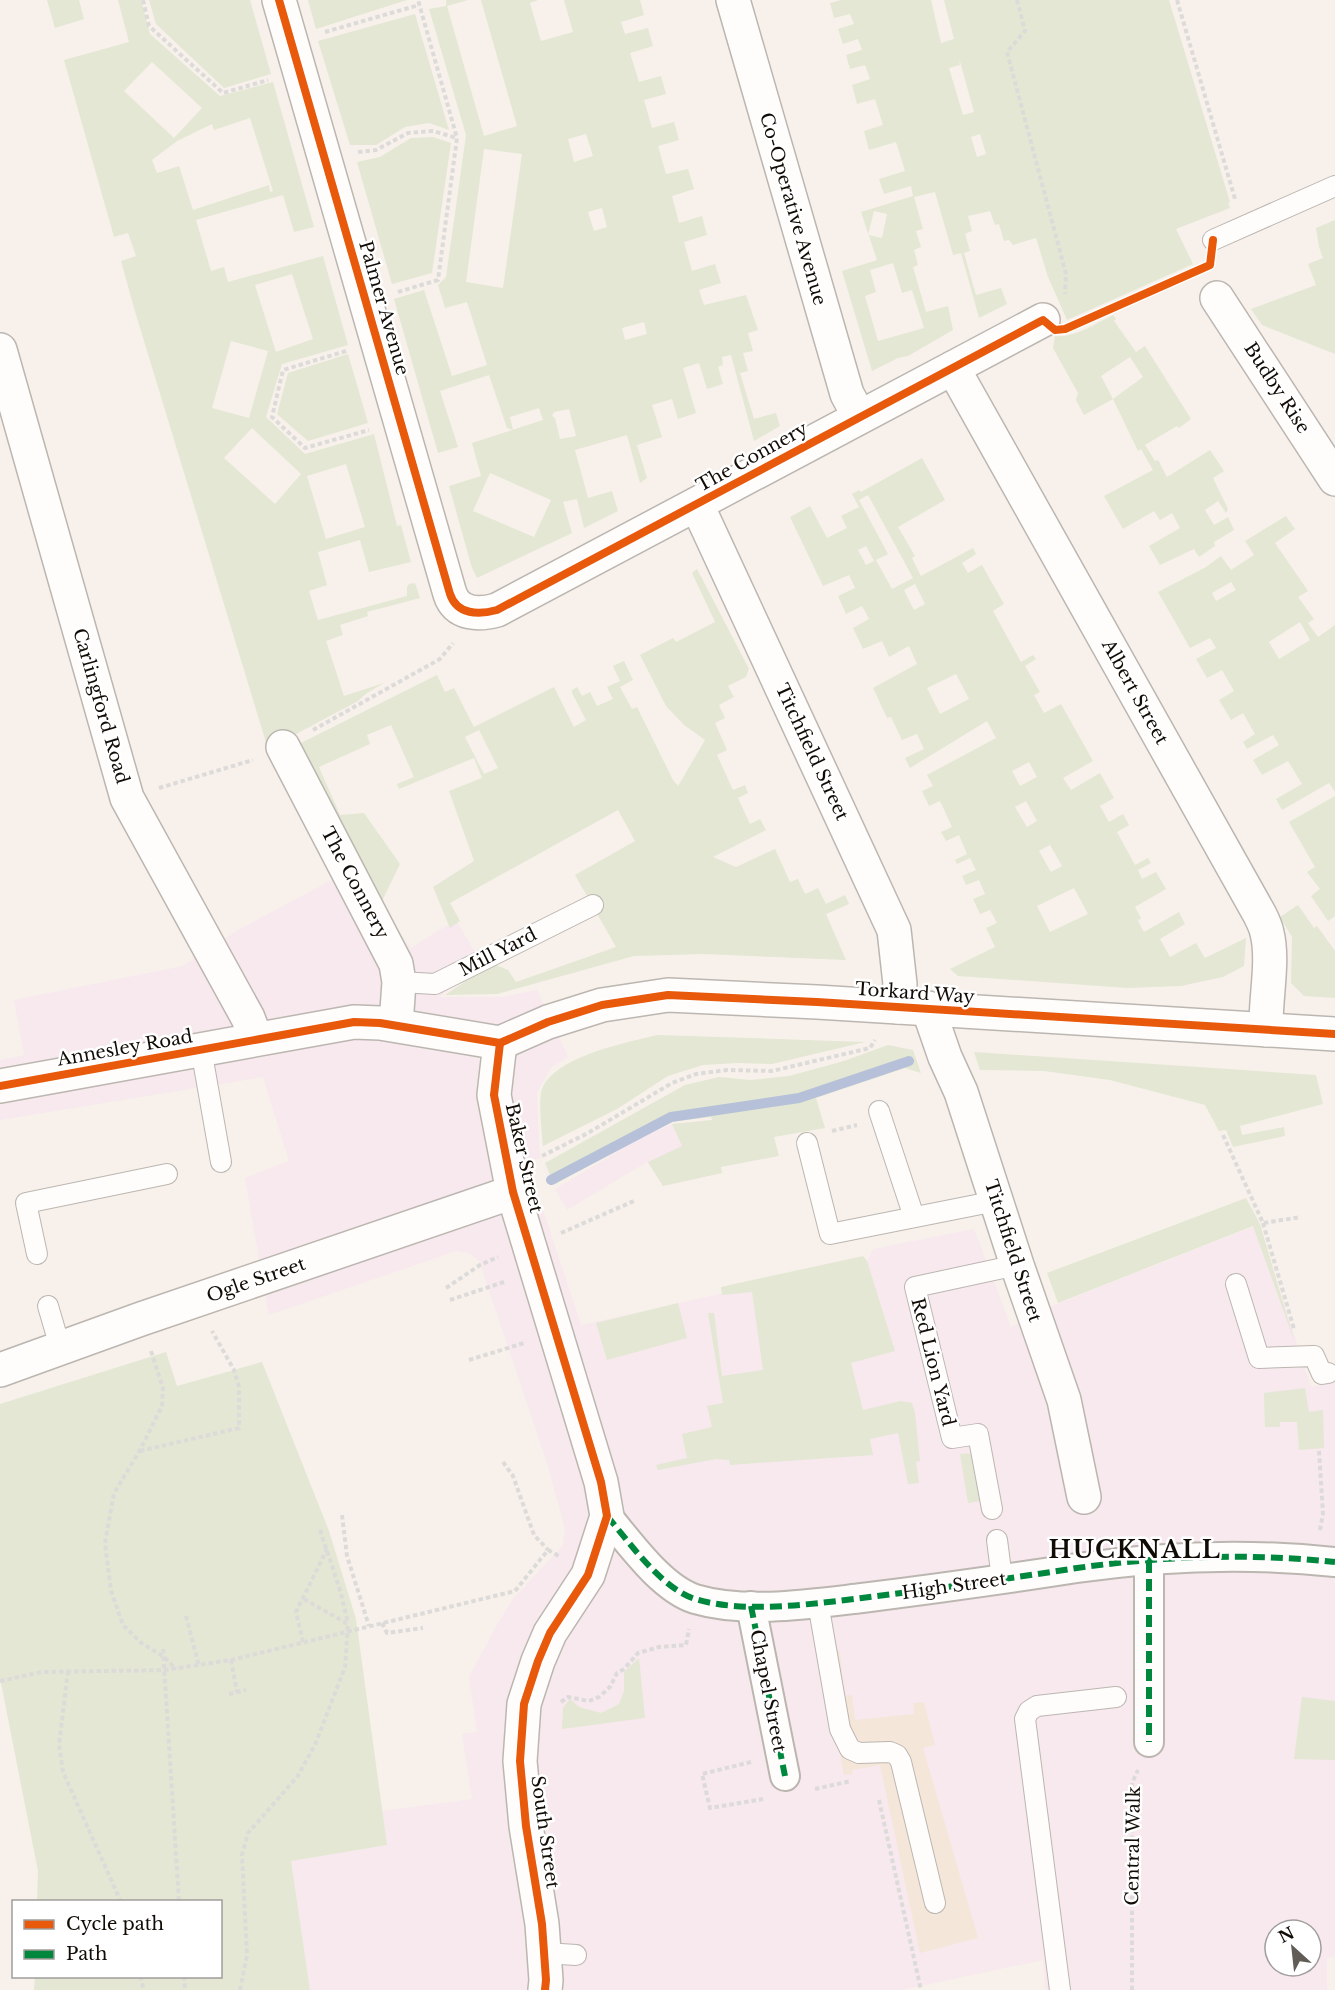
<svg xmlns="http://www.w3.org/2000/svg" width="1335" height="1990" viewBox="0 0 1335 1990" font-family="'Libre Baskerville',serif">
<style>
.commercial{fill:#f7e9ee;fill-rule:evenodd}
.built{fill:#f5e6da}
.green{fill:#e3e7d3;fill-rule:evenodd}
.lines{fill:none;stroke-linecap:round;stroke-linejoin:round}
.stream{stroke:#b6c1d9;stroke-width:10}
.service-casing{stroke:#bcb6b0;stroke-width:22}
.pedestrian-casing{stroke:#bcb6b0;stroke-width:32}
.minor-casing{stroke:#bcb6b0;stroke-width:36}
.tertiary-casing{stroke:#bcb6b0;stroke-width:36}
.path{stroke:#dddbd9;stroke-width:4;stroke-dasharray:4.5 3;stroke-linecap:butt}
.service{stroke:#fefdfc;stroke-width:20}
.pedestrian{stroke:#fefdfc;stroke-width:28}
.minor{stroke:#fefdfc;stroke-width:33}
.tertiary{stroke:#fefdfc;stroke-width:33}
.quiet{stroke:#00873e;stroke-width:6;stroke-dasharray:12 6;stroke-linecap:butt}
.cycleway-casing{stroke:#fff;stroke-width:11}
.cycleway{stroke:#e8590c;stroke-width:8}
.labels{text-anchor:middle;stroke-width:5;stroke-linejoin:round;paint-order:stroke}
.street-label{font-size:18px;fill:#120c06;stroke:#fff}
.district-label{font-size:24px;font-weight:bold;letter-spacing:1.5px;fill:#120c06;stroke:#fff}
</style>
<rect width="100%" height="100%" fill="#f8f1eb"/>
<path class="commercial" d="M 358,866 L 393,924 L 411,948 L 456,920 L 483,966 L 439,997 L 502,997 L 537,990 L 568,1057 L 551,1067 L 537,1093 L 539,1148 L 542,1163 L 555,1189 L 637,1140 L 672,1124 L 712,1120 L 722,1173 L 663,1186 L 647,1162 L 567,1210 L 545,1171 L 540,1158 L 533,1160 L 528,1164 L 581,1325 L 867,1261 L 873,1249 L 974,1229 L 1011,1327 L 1044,1309 L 1260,1224 L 1263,1239 L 1311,1387 L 1335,1382 L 1335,1957 L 1327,1958 L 1327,1990 L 1045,1990 L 1043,1960 L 902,1990 L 310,1990 L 290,1861 L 387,1845 L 381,1811 L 472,1799 L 462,1734 L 477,1732 L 469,1677 L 498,1623 L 513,1599 L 563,1545 L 565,1529 L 548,1466 L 479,1261 L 469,1253 L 456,1251 L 269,1315 L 245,1178 L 289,1161 L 263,1077 L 0,1120 L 0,1060 L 24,1055 L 14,1000 L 183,966 L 238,930 ZM 1275,1930 L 1311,1930 L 1311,1966 L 1275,1966 Z"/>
<path class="built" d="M 840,1651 L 844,1696 L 852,1695 L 855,1720 L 914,1714 L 913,1703 L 924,1702 L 935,1745 L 923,1748 L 978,1938 L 920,1953 L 880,1765 L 852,1770 L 853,1774 L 844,1775 L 821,1653 Z"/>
<g class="green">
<path d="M 47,0 L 79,0 L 84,19 L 55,28 Z"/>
<path d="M 118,0 L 141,0 L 150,34 L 220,96 L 273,82 L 314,227 L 294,232 L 283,195 L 196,220 L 211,271 L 224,267 L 228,282 L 323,256 L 348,345 L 282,364 L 266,417 L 305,454 L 374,434 L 397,526 L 401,525 L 411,562 L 369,572 L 360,540 L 318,552 L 327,585 L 309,591 L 318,620 L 407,596 L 407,587 L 409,584 L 415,583 L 420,598 L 367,612 L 368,616 L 340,625 L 343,635 L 326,641 L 344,696 L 384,683 L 367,693 L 358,701 L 268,749 L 134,308 L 121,261 L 136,256 L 128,233 L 114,237 L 64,60 L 129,42 ZM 152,62 L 202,108 L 174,138 L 124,91 ZM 250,118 L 273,191 L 270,192 L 269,185 L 193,210 L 179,166 L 157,173 L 152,160 L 177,141 L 212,124 L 214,130 ZM 292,274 L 313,339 L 276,352 L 255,285 ZM 231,341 L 268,351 L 249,418 L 212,408 ZM 252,428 L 301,474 L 275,504 L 224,458 ZM 346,464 L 365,527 L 326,539 L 307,476 Z"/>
<path d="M 149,0 L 250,0 L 271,74 L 224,88 L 156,24 Z"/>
<path d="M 308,0 L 407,0 L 316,29 Z"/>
<path d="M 446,0 L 468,0 L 447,6 L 484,136 L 517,126 L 481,0 L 538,0 L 530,3 L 541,41 L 573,32 L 564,0 L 640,0 L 644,15 L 621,22 L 625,34 L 648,28 L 653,46 L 630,53 L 639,82 L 661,76 L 666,94 L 644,100 L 652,128 L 674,122 L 679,140 L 658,146 L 666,174 L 688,169 L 694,189 L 672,196 L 679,223 L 702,216 L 707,235 L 684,242 L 692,271 L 715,264 L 721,283 L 699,290 L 704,305 L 746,295 L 758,330 L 748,333 L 753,351 L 743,353 L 748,371 L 740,373 L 754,419 L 776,413 L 780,426 L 754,441 L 731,355 L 722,357 L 723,365 L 718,367 L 723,384 L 707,389 L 699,363 L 683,368 L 696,413 L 678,419 L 672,399 L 652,405 L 662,437 L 637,445 L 647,478 L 640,483 L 627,435 L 575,450 L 588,498 L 612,491 L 618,511 L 584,528 L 577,499 L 563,502 L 572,533 L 477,578 L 472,568 L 449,486 L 481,476 L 472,443 L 543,420 L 539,408 L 510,417 L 513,430 L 507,428 L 489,375 L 440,391 L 458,447 L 438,453 L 394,299 L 424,290 L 452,376 L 487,365 L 467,302 L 445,308 L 438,285 L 446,277 L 466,135 L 429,9 L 446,6 ZM 586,134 L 593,156 L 574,162 L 568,139 ZM 484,149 L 522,154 L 503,288 L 466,282 ZM 602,208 L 607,227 L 594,231 L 588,212 ZM 644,322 L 647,334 L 625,340 L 622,328 ZM 569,409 L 576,436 L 560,439 L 555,418 L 552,416 L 554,412 ZM 490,473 L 551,500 L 534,537 L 473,511 Z"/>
<path d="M 841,0 L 931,0 L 941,43 L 954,39 L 944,0 L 1169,0 L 1230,202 L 1228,203 L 1230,208 L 1176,229 L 1193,264 L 1067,320 L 1048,277 L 1036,238 L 1013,245 L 1009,240 L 1004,241 L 999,224 L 995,225 L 990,211 L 968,216 L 972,231 L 965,234 L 970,251 L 964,253 L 976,295 L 1001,288 L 1007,304 L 979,318 L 961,253 L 953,255 L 935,192 L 914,197 L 923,229 L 916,231 L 921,247 L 914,250 L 918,265 L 913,267 L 926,312 L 948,306 L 953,330 L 908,356 L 898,358 L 872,371 L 842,271 L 877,260 L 861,212 L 913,196 L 911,186 L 884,194 L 879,179 L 905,171 L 896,142 L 869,150 L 864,131 L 883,125 L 875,99 L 857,104 L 852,85 L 870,79 L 865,65 L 850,69 L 846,55 L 862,50 L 858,39 L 843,44 L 838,29 L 854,24 L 850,14 L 834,18 L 830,3 ZM 959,58 L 974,112 L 963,115 L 949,68 L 960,65 ZM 980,134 L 986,154 L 977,157 L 971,137 ZM 874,211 L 887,214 L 882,238 L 868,235 ZM 893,263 L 902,293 L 912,290 L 924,328 L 878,341 L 865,296 L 876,292 L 870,270 Z"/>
<path d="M 415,14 L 449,130 L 429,123 L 405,127 L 376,145 L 350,145 L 318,41 Z"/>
<path d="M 433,137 L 451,143 L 432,273 L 392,284 L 357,162 L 380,157 L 411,138 Z"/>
<path d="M 1335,220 L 1335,354 L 1262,325 L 1251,309 L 1316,285 L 1308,264 L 1323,258 L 1319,247 L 1316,228 Z"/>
<path d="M 1113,315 L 1116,319 L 1114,321 L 1136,352 L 1145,346 L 1191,419 L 1179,428 L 1177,426 L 1145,445 L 1155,461 L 1158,460 L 1167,477 L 1210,450 L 1224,471 L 1213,478 L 1228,509 L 1226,513 L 1218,501 L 1205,510 L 1214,525 L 1228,517 L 1234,530 L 1214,542 L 1215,546 L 1199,557 L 1194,549 L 1160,565 L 1149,546 L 1180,528 L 1172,513 L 1160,520 L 1154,511 L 1123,529 L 1104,496 L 1153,470 L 1141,449 L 1138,451 L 1113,399 L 1084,415 L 1076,400 L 1078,393 L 1053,348 L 1055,336 C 1075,338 1095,324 1113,315 ZM 1130,357 L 1143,377 L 1113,399 L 1101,376 Z"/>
<path d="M 348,354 L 368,423 L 308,441 L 277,414 L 288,373 Z"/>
<path d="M 922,458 L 945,500 L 898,527 L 915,556 L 912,558 L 921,576 L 973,548 L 976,554 L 962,563 L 968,573 L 982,565 L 1004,604 L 993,611 L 1021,662 L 1033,655 L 1036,659 L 1025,666 L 1040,692 L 1034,695 L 1044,713 L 1061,704 L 1093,761 L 1063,778 L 1071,790 L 1100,773 L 1114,798 L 1100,806 L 1109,822 L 1123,814 L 1129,825 L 1117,832 L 1135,865 L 1148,858 L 1151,863 L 1138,870 L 1142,879 L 1156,872 L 1166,889 L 1135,907 L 1141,918 L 1138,921 L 1144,932 L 1179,912 L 1185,924 L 1160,939 L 1170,957 L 1196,943 L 1205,958 L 1246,938 L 1244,966 L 1223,977 L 1181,986 L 1127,988 L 958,976 L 950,969 L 995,947 L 986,928 L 997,923 L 990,910 L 980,914 L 973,899 L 985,894 L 979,880 L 966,885 L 962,876 L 976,870 L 970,858 L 957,864 L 955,860 L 967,854 L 959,835 L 946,841 L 941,832 L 952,827 L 940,801 L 929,806 L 922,791 L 933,786 L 927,775 L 996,738 L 987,721 L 910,768 L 905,758 L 924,749 L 917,734 L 902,740 L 891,717 L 887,718 L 873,688 L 917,664 L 909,646 L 889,657 L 882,641 L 863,649 L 853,628 L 869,619 L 862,606 L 846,614 L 838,596 L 855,588 L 849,575 L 823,586 L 790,517 L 810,506 L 827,538 L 847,528 L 841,516 L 859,507 L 852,494 L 859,490 L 861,492 ZM 868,495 L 913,578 L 892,589 L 876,560 L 888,554 L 859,500 ZM 866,546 L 874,561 L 866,565 L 858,550 ZM 915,584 L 925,604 L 914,610 L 904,590 ZM 956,674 L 969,699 L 940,714 L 927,688 ZM 1029,762 L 1037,777 L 1020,786 L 1012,771 ZM 1026,801 L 1037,821 L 1027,827 L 1015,807 ZM 1050,845 L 1062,866 L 1051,872 L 1039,851 ZM 1074,888 L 1088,914 L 1050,932 L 1037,906 Z"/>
<path d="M 1286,516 L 1295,529 L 1275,543 L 1308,591 L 1298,597 L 1314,619 L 1308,623 L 1318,637 L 1335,625 L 1335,792 L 1329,783 L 1282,810 L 1276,799 L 1302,784 L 1288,761 L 1262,775 L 1253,760 L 1279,745 L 1273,735 L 1247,749 L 1243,742 L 1255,734 L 1243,713 L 1231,720 L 1219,700 L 1234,691 L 1222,670 L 1207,678 L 1196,659 L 1216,648 L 1210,638 L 1190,648 L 1158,592 L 1206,567 L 1221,556 L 1231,570 L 1254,555 L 1245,541 ZM 1231,582 L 1236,590 L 1216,601 L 1212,593 ZM 1300,622 L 1310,640 L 1279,659 L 1269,642 Z"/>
<path d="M 697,569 L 749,669 L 746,677 L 728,686 L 734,697 L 719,705 L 725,718 L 715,723 L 727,750 L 717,755 L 733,790 L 745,785 L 748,793 L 738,798 L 750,824 L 760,819 L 766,830 L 713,857 L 736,867 L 775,849 L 790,882 L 798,879 L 805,894 L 818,888 L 826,904 L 845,895 L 849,904 L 826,914 L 846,960 L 703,954 L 634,956 L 497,994 L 445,995 L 482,970 L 496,965 L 508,970 L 516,982 L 616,947 L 575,875 L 635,841 L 618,810 L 450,903 L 460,921 L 450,928 L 433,887 L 474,861 L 449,791 L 482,778 L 474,758 L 399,789 L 397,784 L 414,777 L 391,725 L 367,735 L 370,744 L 319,767 L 340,815 L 364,813 L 400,864 L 382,901 L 373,904 L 289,749 L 437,675 L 445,692 L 454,688 L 474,727 L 554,687 L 574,727 L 586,720 L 572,693 L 572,690 L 577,687 L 582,696 L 590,692 L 597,706 L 613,699 L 607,687 L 620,681 L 613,666 L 624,661 L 633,680 L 620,687 L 632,709 L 637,707 L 673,780 L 678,786 L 705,740 L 684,725 L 666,706 L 640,655 L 673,638 L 676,642 L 715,622 L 692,573 ZM 479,730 L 498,768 L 484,774 L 465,737 Z"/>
<path d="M 1335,796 L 1335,916 L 1328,921 L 1311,896 L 1320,889 L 1307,872 L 1315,867 L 1289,822 Z"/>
<path d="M 1298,905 L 1314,928 L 1317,926 L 1335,951 L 1335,998 L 1304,996 L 1291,983 L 1292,937 L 1280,917 Z"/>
<path d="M 657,1035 L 658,1035 L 865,1042 L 772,1064 L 737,1063 L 703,1065 L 668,1076 L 617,1109 L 543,1146 C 542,1134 538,1099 542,1089 C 556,1056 625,1043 657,1035 Z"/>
<path d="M 888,1045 L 913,1050 L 921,1073 L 905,1068 L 816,1098 L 825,1128 L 774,1137 L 779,1156 L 721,1167 L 722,1173 L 663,1186 L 648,1162 L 682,1146 L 672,1124 L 712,1120 L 711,1117 L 672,1122 L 634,1140 L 554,1185 L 545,1163 L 685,1085 L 719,1077 L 751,1080 L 789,1076 L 844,1061 Z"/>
<path d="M 974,1052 L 1316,1075 L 1323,1104 L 1240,1126 L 1242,1135 L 1284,1127 L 1285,1136 L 1233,1147 L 1226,1130 L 1219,1131 L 1205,1105 L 1110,1080 L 1044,1071 L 980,1070 Z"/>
<path d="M 1246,1198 L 1260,1224 L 1295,1343 L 1253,1226 L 1058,1303 L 1047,1273 Z"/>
<path d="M 863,1256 L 867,1261 L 895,1351 L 851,1363 L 863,1410 L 901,1401 L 912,1403 L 915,1413 L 920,1461 L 916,1462 L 919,1483 L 908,1484 L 898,1433 L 870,1439 L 873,1455 L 730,1465 L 729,1460 L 716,1459 L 658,1470 L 656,1465 L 687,1458 L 682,1434 L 712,1427 L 707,1406 L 723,1403 L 708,1313 L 714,1313 L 722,1376 L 763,1370 L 752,1292 L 722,1295 L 721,1287 Z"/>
<path d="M 678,1303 L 687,1338 L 607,1360 L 596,1323 Z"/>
<path d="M 166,1352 L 177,1386 L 262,1362 L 329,1531 L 356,1619 L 387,1845 L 291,1861 L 310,1990 L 34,1990 L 35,1977 L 220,1976 L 220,1902 L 37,1901 L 38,1871 L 0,1678 L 0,1404 Z"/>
<path d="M 1305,1388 L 1309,1412 L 1323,1410 L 1324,1448 L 1299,1450 L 1297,1422 L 1280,1422 L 1280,1427 L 1265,1427 L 1264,1393 Z"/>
<path d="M 977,1453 L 985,1500 L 968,1503 L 960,1454 Z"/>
<path d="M 639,1658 L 645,1718 L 562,1729 L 563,1708 L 570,1699 L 579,1707 L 601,1713 L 619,1704 L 624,1691 L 624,1672 Z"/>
<path d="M 1302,1697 L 1335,1701 L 1335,1760 L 1294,1759 Z"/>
</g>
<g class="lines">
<path class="stream" d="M 551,1180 L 671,1117 L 799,1098 L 909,1061"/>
<defs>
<g id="service">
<path d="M 1213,240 L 1335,186"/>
<path d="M 399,982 L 435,984 L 593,905"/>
<path d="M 201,1049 L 221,1162"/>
<path d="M 879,1111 L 914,1217"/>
<path d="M 807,1143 L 830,1234 L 996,1201"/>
<path d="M 37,1254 L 26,1203 L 167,1174"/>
<path d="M 1236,1284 L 1259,1358 L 1314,1356 L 1322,1374 L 1328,1373"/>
<path d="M 48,1306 L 60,1347"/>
<path d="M 992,1509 L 978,1434 L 952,1438 L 915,1287 L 1017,1265"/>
<path d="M 997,1540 L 1002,1579"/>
<path d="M 818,1603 L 840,1729 L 850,1749 L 859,1753 L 890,1752 L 897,1755 L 901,1762 L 935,1903"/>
<path d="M 545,1953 L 576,1955"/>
<path d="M 1060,1990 L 1025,1719 L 1029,1711 L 1037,1706 L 1116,1697"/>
</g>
<g id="pedestrian">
<path d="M 607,1516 C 630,1543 661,1588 695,1599 C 745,1614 811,1604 862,1598 C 934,1589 1006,1579 1077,1568 C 1162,1556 1250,1553 1335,1562"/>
<path d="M 1149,1561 L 1149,1742"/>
<path d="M 751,1606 L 785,1776"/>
</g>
<g id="minor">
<path d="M 279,0 L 450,594 C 457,615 479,615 497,610 L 1043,320"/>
<path d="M 733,0 L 847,394 L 859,416"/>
<path d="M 1217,298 L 1335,479"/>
<path d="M 0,350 L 127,798 L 248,1018 L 256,1039"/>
<path d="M 953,368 L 1260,915 C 1263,921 1266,927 1267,933 C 1274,961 1265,1000 1266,1030"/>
<path d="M 697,505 L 894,930 L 900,984 L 897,1007"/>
<path d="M 283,747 L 396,964 L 399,982 L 396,1025"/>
<path d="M 928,1008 L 945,1057 L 961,1092 L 1017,1265 L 1064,1400 L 1084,1497"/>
<path d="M 0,1370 L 141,1319 L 513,1192"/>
</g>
<g id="tertiary">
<path d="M 500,1043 L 494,1095 L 513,1192 L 601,1482 L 607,1516 L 588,1575 L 550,1633 L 538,1661 L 524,1704 L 520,1761 L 526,1826 L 542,1924 L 546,1980 L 545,1990"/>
<path d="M 500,1043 L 548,1022 L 602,1005 L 668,995 L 817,1002 L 1335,1034"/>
<path d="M 0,1086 L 354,1022 L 380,1023 L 500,1043"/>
</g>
</defs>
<use href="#service" class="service-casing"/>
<use href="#pedestrian" class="pedestrian-casing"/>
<use href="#minor" class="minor-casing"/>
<use href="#tertiary" class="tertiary-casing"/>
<g class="path">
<path d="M 143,0 L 149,26 L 223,93 L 268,80"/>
<path d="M 1017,0 L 1025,31 L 1007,52 L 1066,274 L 1065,294"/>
<path d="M 1177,0 L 1235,199"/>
<path d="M 325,32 L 419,5"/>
<path d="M 358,152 L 376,150 L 408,133 L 433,131 L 457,138"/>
<path d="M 398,292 L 438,280 L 457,138 L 418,0"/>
<path d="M 346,351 L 283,370 L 272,417 L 305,448 L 369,430"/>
<path d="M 313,730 L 440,659 L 453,643"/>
<path d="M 159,788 L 253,760"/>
<path d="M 832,1131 L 857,1125"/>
<path d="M 1223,1135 L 1263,1223 L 1301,1217"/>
<path d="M 542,1156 L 588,1133 L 672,1083 L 696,1074 L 727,1070 L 772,1071 L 870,1048 L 875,1040"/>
<path d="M 1263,1223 L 1294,1329"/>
<path d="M 561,1233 L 634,1201"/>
<path d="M 446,1288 L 480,1265 L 498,1257"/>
<path d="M 450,1300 L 504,1282"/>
<path d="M 151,1351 L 163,1388 L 162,1406 L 139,1452 L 114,1493 L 105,1543 L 111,1591 L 123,1625 L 140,1642 L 164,1657 L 176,1669"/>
<path d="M 469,1360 L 524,1343"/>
<path d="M 140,1451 L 239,1428 L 239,1387 L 234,1370 L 212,1331"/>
<path d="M 1319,1451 L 1323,1514 L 1320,1530"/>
<path d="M 503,1462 L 513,1476 L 534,1535 L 548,1550"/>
<path d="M 342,1515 L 347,1556 L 369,1626"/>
<path d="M 320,1530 L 340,1590 L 348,1623"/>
<path d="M 186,1616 L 199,1666"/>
<path d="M 382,1623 L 387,1633 L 423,1628"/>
<path d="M 303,1642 L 296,1612 L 327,1549"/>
<path d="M 163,1649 L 179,1902"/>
<path d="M 231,1660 L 237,1692"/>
<path d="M 68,1671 L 59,1745 L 63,1772 L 121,1902"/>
<path d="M 0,1681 L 42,1672 L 165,1670 L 231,1660 L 515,1591 L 548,1550 L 559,1556"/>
<path d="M 229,1694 L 246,1690"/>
<path d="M 561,1702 L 568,1697 L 589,1701 L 599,1697 L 610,1687 L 617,1673 L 624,1669 L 638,1653 L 659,1647 L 686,1645 L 689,1629"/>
<path d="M 751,1762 L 702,1774 L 710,1808 L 763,1799"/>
<path d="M 815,1789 L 851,1781"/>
<path d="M 879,1800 L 921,1990"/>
<path d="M 140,1976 L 144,1990"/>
<path d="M 184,1976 L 185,1990"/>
<path d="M 240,1990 L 247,1955 L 242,1855 L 248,1833 L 297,1777 L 315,1745 L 345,1667 L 348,1624 L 302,1598"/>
<path d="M 1132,1990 L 1132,1783 L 1138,1770"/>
</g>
<use href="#service" class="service"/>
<use href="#pedestrian" class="pedestrian"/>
<use href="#minor" class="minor"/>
<use href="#tertiary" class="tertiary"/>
<g class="quiet">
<path d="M 607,1516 C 630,1543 661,1588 695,1599 C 745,1614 811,1604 862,1598 C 934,1589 1006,1579 1077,1568 C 1162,1556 1250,1553 1335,1562"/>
<path d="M 1149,1561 L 1149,1742"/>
<path d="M 751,1606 L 785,1776"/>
</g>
<defs>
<g id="cycleway">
<path d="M 279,0 L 450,594 C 457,615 479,615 497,610 L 1043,320 L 1055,330 L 1065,329 L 1210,265 L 1213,240"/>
<path d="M 500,1043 L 494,1095 L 513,1192 L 601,1482 L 607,1516 L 588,1575 L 550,1633 L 538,1661 L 524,1704 L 520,1761 L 526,1826 L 542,1924 L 546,1980 L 545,1990"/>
<path d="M 500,1043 L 548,1022 L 602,1005 L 668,995 L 817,1002 L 1335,1034"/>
<path d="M 0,1086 L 354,1022 L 380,1023 L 500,1043"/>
</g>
</defs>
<use href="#cycleway" class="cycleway-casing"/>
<use href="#cycleway" class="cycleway"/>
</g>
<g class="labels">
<g class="street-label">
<text transform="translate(793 209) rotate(74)" y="6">Co-Operative Avenue</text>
<text transform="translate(384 308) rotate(74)" y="6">Palmer Avenue</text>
<text transform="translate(1277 388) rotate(57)" y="6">Budby Rise</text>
<text transform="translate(752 457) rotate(-29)" y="6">The Connery</text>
<text transform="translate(1135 692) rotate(61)" y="6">Albert Street</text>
<text transform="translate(101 706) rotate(74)" y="6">Carlingford Road</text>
<text transform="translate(812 752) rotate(65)" y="6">Titchfield Street</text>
<text transform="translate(355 883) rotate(62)" y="6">The Connery</text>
<text transform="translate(498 952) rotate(-27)" y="6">Mill Yard</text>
<text transform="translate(915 993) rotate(4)" y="6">Torkard Way</text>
<text transform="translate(125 1048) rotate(-10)" y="6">Annesley Road</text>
<text transform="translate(524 1158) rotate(77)" y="6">Baker Street</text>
<text transform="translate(1013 1251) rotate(72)" y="6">Titchfield Street</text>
<text transform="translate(256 1280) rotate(-19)" y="6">Ogle Street</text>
<text transform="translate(933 1362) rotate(76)" y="6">Red Lion Yard</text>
<text transform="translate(954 1586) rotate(-8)" y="6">High Street</text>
<text transform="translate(768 1691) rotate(79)" y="6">Chapel Street</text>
<text transform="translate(545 1832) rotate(82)" y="6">South Street</text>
<text transform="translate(1133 1846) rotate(-89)" y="6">Central Walk</text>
</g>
<g class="district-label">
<text x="1135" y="1558">HUCKNALL</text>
</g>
</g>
<rect x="12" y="1900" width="210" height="78" fill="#ffffff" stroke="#a09e9b" stroke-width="1.5"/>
<rect x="24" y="1920" width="30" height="9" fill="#e8590c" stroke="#a09e9b" stroke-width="1.5"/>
<text x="66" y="1930" font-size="18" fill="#120c06">Cycle path</text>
<rect x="24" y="1950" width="30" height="9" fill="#00873e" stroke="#a09e9b" stroke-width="1.5"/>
<text x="66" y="1960" font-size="18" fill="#120c06">Path</text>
<g transform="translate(1293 1948) rotate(333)"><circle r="28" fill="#ffffff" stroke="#a09e9b" stroke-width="1.5"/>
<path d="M0-4.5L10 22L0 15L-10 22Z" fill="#625c56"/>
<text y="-9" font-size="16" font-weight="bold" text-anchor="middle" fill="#120c06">N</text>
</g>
</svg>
